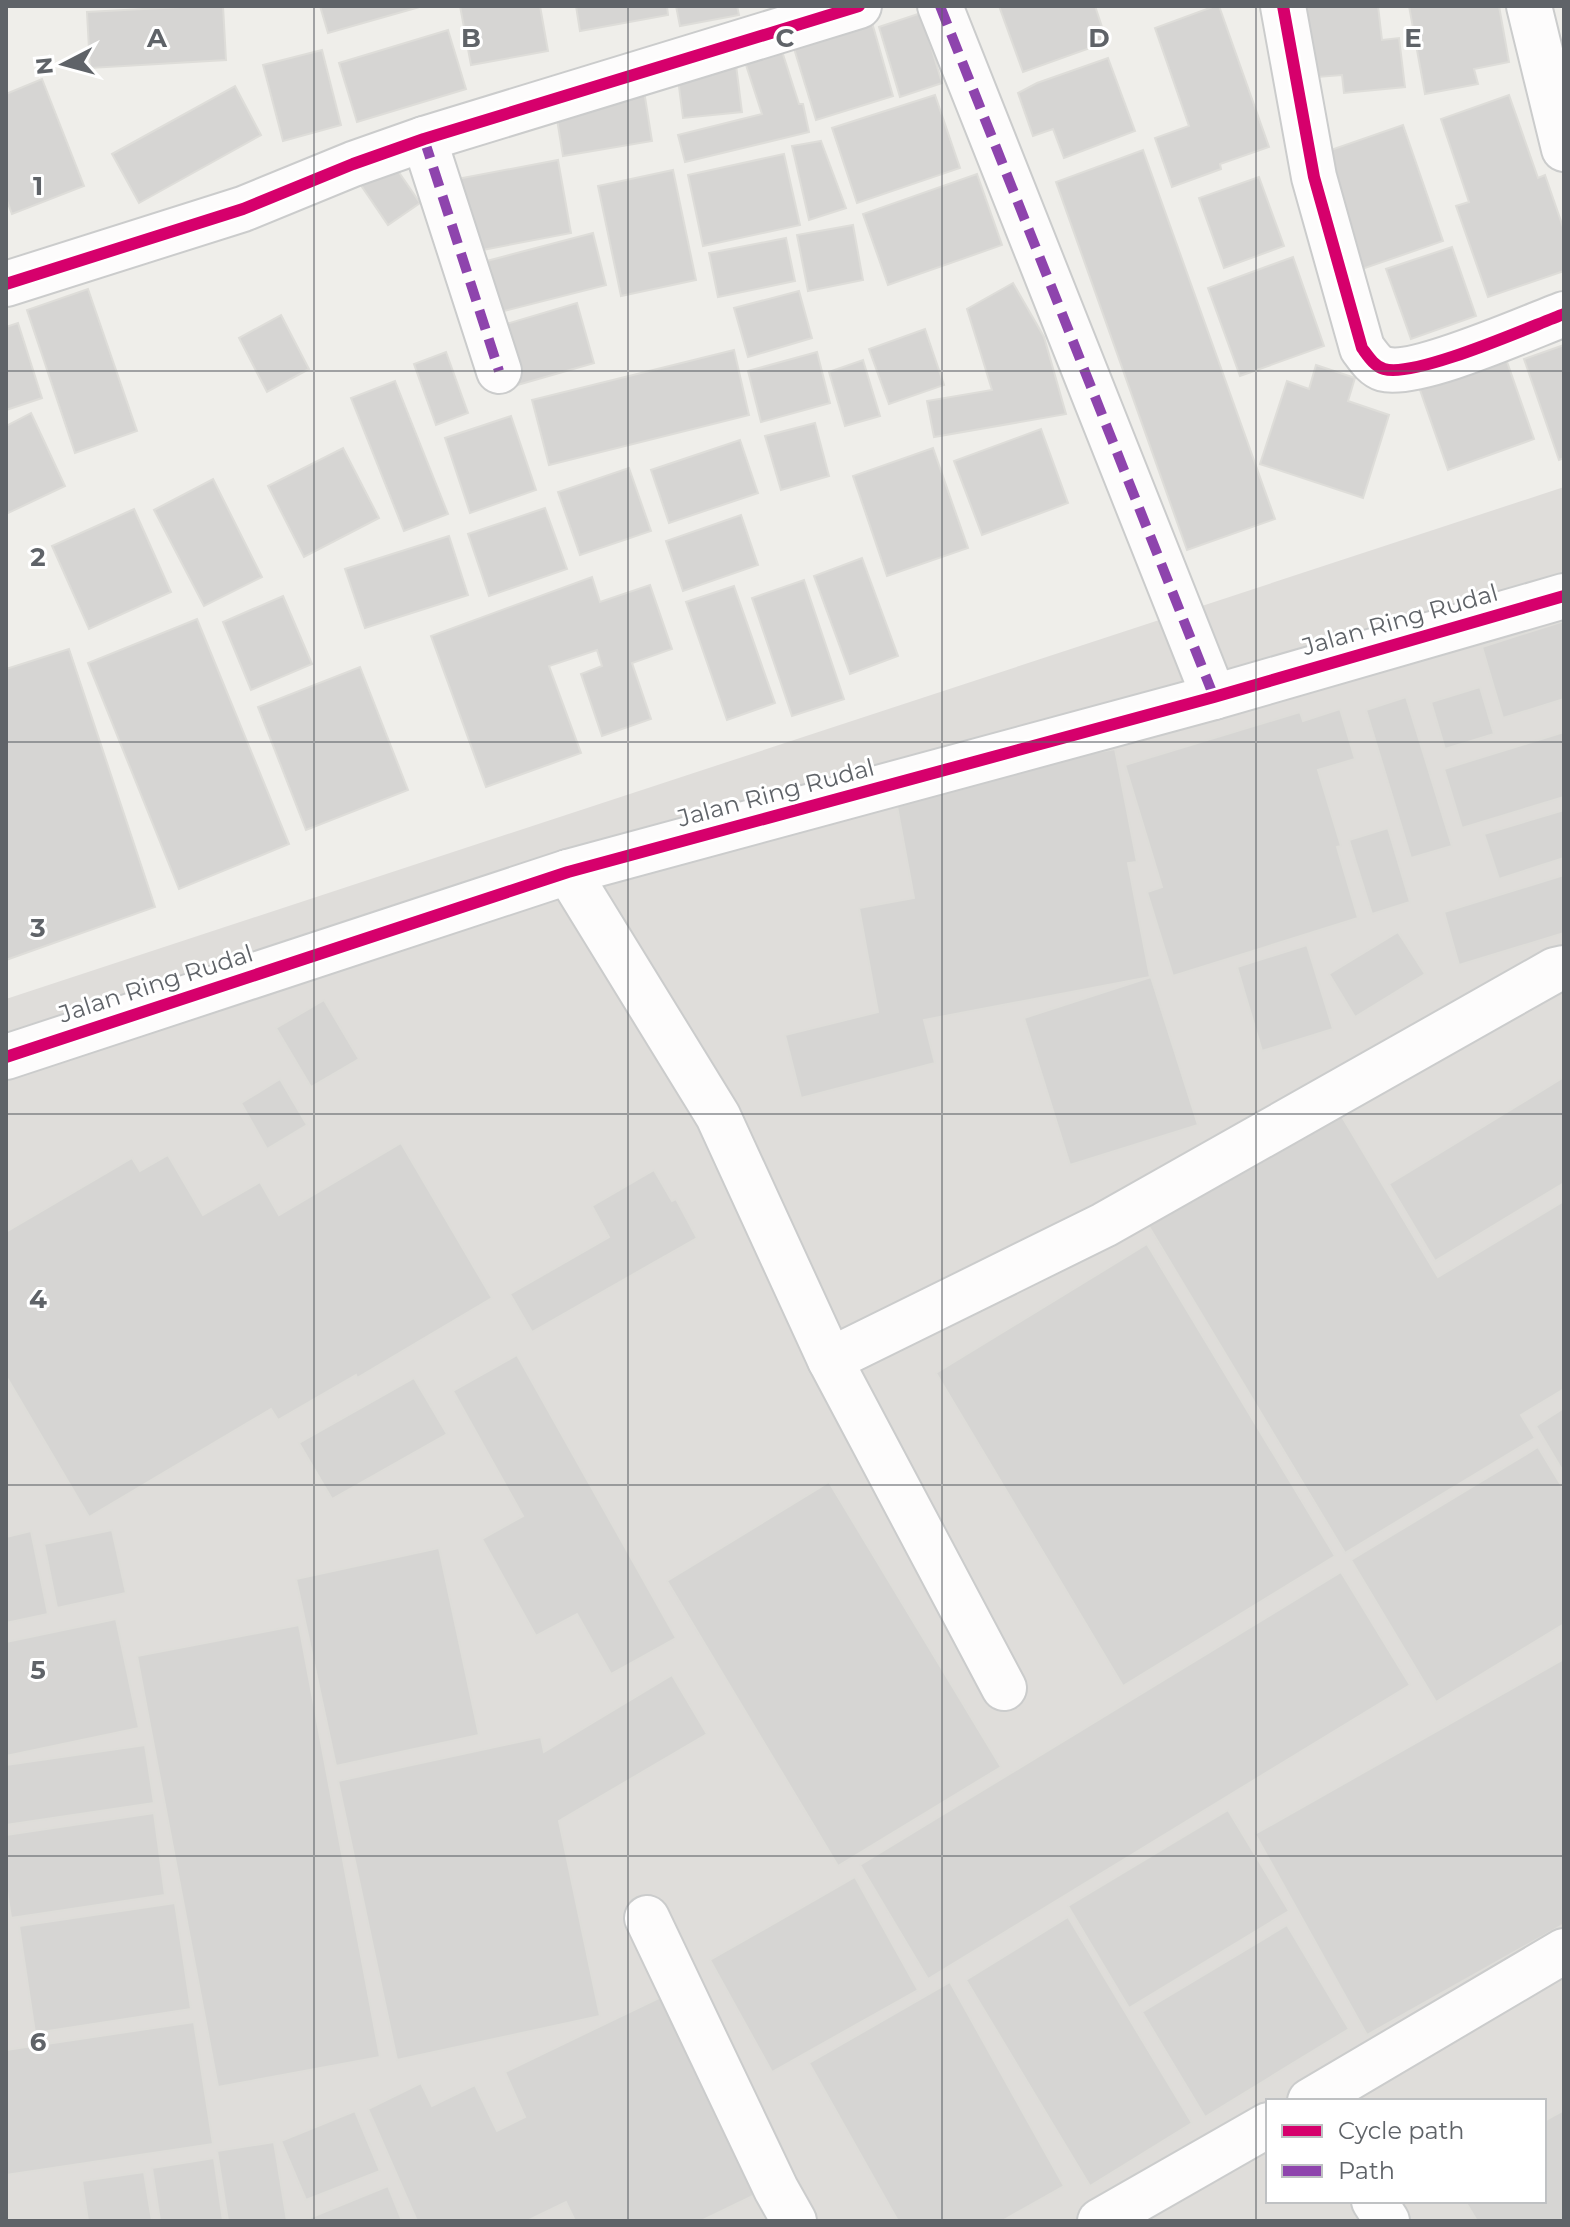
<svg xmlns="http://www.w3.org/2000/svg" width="1570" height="2227" viewBox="0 0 1570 2227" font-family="Montserrat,sans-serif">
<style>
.industrial{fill:#dfddda;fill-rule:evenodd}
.building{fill:#d6d5d3;stroke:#deddd9;stroke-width:2}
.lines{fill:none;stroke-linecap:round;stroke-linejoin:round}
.minor-casing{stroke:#cbcccc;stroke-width:48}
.minor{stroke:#fdfcfc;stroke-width:44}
.quiet{stroke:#8e44ad;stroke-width:10;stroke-dasharray:20 10;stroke-linecap:butt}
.cycleway-casing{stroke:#fff;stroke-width:17}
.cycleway{stroke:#d6006c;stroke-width:12}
.grid{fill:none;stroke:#5f6368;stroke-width:2;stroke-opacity:0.55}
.labels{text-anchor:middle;stroke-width:6;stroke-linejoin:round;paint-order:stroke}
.street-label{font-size:24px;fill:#5f6368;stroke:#fff}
.grid-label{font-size:26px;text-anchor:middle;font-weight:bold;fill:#5f6368;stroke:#fff;stroke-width:6;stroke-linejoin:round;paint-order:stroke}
</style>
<rect width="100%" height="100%" fill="#efeeea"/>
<path class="industrial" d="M 1564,487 L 1564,2221 L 6,2221 L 6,999 ZM 1268,2101 L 1544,2101 L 1544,2201 L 1268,2201 Z"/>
<g class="building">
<path d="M 200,6 L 223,6 L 226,60 L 90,68 L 87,12 Z"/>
<path d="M 320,6 L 423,6 L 328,33 Z"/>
<path d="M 460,6 L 540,6 L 548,51 L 471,65 Z"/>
<path d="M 576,6 L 667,6 L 668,15 L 580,31 Z"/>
<path d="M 676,6 L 737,6 L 739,15 L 680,26 Z"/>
<path d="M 999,6 L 1095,6 L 1107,42 L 1023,72 Z"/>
<path d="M 1215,6 L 1219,6 L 1269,147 L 1220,164 L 1221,169 L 1172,187 L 1155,138 L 1189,126 L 1155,28 Z"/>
<path d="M 1297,6 L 1378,6 L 1382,40 L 1399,38 L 1405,87 L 1344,93 L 1342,75 L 1305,78 Z"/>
<path d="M 1409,6 L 1499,6 L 1509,62 L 1474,69 L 1478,84 L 1425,94 Z"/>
<path d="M 921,13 L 942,83 L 900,97 L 879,27 Z"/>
<path d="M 871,19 L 893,96 L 816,120 L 792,42 Z"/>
<path d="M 448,30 L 466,89 L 357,122 L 339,63 Z"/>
<path d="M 781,48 L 799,104 L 803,104 L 809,132 L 685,162 L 678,135 L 762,114 L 744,59 Z"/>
<path d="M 322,50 L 341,125 L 283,141 L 263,65 Z"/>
<path d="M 1108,58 L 1135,131 L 1064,158 L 1053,129 L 1033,136 L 1018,93 L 1037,83 Z"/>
<path d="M 736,65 L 742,112 L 683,118 L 677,71 Z"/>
<path d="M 42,79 L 84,186 L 12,214 L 6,198 L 6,94 Z"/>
<path d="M 235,86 L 261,135 L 139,203 L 112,154 Z"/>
<path d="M 644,91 L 652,141 L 563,156 L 555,107 Z"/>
<path d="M 935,95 L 960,168 L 857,203 L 832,128 Z"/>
<path d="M 1509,95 L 1538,178 L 1545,175 L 1564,230 L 1564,271 L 1488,297 L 1456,206 L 1469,202 L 1441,119 Z"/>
<path d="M 1403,125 L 1443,241 L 1362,269 L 1322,153 Z"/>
<path d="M 821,141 L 846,208 L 809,220 L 792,146 Z"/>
<path d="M 1143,150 L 1275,519 L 1187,550 L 1056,182 Z"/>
<path d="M 784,154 L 800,225 L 703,246 L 688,175 Z"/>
<path d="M 387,155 L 420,203 L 388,225 L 356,178 Z"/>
<path d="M 558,160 L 571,233 L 472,252 L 457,179 Z"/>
<path d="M 673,170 L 696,280 L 621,296 L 598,186 Z"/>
<path d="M 977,174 L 1002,245 L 888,285 L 863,214 Z"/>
<path d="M 1259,177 L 1284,246 L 1224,268 L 1199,198 Z"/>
<path d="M 853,225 L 863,280 L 808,291 L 797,235 Z"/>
<path d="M 593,233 L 606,285 L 492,314 L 479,263 Z"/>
<path d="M 786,238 L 795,281 L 718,297 L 709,253 Z"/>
<path d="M 1452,247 L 1476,316 L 1411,339 L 1386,269 Z"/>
<path d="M 1293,257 L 1324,346 L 1240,376 L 1208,288 Z"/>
<path d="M 1013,283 L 1044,337 L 1066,414 L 934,437 L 927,401 L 992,390 L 967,309 Z"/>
<path d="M 88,289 L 137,431 L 75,453 L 27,310 Z"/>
<path d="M 799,291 L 812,338 L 748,357 L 734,308 Z"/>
<path d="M 577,303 L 594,363 L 514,386 L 496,327 Z"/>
<path d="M 281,315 L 309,369 L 267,392 L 239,338 Z"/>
<path d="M 18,323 L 42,398 L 6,410 L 6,327 Z"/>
<path d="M 925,329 L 944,385 L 889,404 L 869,349 Z"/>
<path d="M 1564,345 L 1564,458 L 1559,460 L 1524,359 Z"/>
<path d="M 734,350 L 749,415 L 549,465 L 532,400 Z"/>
<path d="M 446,352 L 468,413 L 436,425 L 414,364 Z"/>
<path d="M 817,352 L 830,403 L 761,422 L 748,371 Z"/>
<path d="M 1505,356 L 1534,439 L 1448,470 L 1419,387 Z"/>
<path d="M 863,360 L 880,416 L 845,426 L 829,372 Z"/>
<path d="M 1316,365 L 1355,378 L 1348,401 L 1389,415 L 1363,498 L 1260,464 L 1287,381 L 1309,389 Z"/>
<path d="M 395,381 L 448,514 L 404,531 L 351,398 Z"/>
<path d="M 31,413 L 65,486 L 6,514 L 6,426 Z"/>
<path d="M 511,416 L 536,490 L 470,513 L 445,438 Z"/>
<path d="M 815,423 L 829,476 L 781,490 L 765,436 Z"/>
<path d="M 1041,429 L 1068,503 L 982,535 L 954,461 Z"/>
<path d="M 740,440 L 758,493 L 669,523 L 651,470 Z"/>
<path d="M 343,448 L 379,518 L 304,557 L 268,486 Z"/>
<path d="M 933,448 L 968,548 L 887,576 L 853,476 Z"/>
<path d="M 629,468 L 651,531 L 580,555 L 558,492 Z"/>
<path d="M 213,479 L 262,577 L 204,606 L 154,510 Z"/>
<path d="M 545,508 L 567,569 L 489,596 L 468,534 Z"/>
<path d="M 134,509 L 171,592 L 89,629 L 52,546 Z"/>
<path d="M 741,515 L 758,565 L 683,591 L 666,541 Z"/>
<path d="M 449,536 L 468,595 L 365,628 L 345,569 Z"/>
<path d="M 862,558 L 898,656 L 850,674 L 814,576 Z"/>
<path d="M 592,577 L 600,602 L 650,585 L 672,649 L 632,663 L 651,719 L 602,736 L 581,674 L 602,666 L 597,650 L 549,666 L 581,753 L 486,787 L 431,636 Z"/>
<path d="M 804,580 L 844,699 L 792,716 L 752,598 Z"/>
<path d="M 734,586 L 775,703 L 727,720 L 686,602 Z"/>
<path d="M 283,596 L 312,664 L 251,690 L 223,622 Z"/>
<path d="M 197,619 L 289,844 L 179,889 L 88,663 Z"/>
<path d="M 1564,621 L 1564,699 L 1503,718 L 1482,647 Z"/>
<path d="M 69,649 L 155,907 L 6,960 L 6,669 Z"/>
<path d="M 360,667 L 408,790 L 306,830 L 258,707 Z"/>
<path d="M 1480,687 L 1494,734 L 1445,749 L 1431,702 Z"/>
<path d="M 1406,697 L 1452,846 L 1411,858 L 1366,710 Z"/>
<path d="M 1340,709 L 1355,759 L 1318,770 L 1341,846 L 1337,847 L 1358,918 L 1173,976 L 1147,892 L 1162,887 L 1125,765 L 1300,712 L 1303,721 Z"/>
<path d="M 1564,732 L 1564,797 L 1462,828 L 1444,769 Z"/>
<path d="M 1115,749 L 1137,862 L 1128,863 L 1150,977 L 924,1020 L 935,1063 L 801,1098 L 785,1035 L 878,1012 L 859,908 L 914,898 L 894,790 Z"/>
<path d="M 1564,810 L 1564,858 L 1499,879 L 1484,834 Z"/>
<path d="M 1388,828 L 1410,902 L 1372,914 L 1349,840 Z"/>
<path d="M 1564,875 L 1564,933 L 1459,965 L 1444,912 Z"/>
<path d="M 1398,932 L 1425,974 L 1355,1017 L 1329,974 Z"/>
<path d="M 1307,945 L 1333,1029 L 1262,1051 L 1237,967 Z"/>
<path d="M 1151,977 L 1198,1125 L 1070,1165 L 1024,1018 Z"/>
<path d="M 324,1000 L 359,1059 L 311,1087 L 276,1028 Z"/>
<path d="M 1564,1077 L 1564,1183 L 1435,1261 L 1389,1184 Z"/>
<path d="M 280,1079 L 307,1125 L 267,1149 L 241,1103 Z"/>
<path d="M 1338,1110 L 1438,1277 L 1564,1201 L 1564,1389 L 1521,1415 L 1535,1438 L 1345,1553 L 1148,1225 Z"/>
<path d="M 401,1143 L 492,1298 L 357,1378 L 356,1375 L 278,1420 L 271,1409 L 89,1517 L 6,1376 L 6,1232 L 132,1158 L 140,1171 L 168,1155 L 203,1215 L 260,1182 L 279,1215 Z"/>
<path d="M 654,1170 L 672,1201 L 676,1199 L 697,1238 L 532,1332 L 510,1294 L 609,1237 L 592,1206 Z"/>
<path d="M 1147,1244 L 1335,1556 L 1123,1686 L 936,1373 Z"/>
<path d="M 517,1355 L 676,1638 L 611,1674 L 577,1614 L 536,1636 L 482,1539 L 523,1516 L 453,1391 Z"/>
<path d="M 414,1378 L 447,1434 L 332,1499 L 299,1443 Z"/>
<path d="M 1564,1408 L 1564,1473 L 1536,1426 Z"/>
<path d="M 1538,1447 L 1564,1490 L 1564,1624 L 1436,1702 L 1351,1560 Z"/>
<path d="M 829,1482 L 1001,1767 L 838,1866 L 667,1581 Z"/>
<path d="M 112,1530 L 126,1593 L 57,1608 L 44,1544 Z"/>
<path d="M 31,1531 L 48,1614 L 6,1623 L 6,1537 Z"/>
<path d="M 439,1548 L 479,1735 L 336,1766 L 296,1579 Z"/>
<path d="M 1341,1572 L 1410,1685 L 928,1979 L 860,1865 Z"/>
<path d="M 116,1619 L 139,1728 L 6,1756 L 6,1642 Z"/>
<path d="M 299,1625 L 380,2057 L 218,2087 L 137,1656 Z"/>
<path d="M 1564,1659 L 1564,1924 L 1367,2035 L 1255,1834 Z"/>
<path d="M 672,1675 L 707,1734 L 559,1821 L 600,2016 L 397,2060 L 338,1781 L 541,1737 L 544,1752 Z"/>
<path d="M 145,1745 L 154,1803 L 6,1825 L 6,1765 Z"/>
<path d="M 1228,1810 L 1289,1911 L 1129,2008 L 1068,1906 Z"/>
<path d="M 154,1813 L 165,1895 L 11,1918 L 6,1884 L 6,1835 Z"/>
<path d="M 855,1877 L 918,1990 L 772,2072 L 710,1960 Z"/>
<path d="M 175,1903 L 191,2009 L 35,2033 L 19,1926 Z"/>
<path d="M 1068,1917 L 1192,2123 L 1090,2186 L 966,1980 Z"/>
<path d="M 1287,1925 L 1349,2029 L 1205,2117 L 1142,2012 Z"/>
<path d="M 950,1982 L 1064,2186 L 1002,2221 L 898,2221 L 809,2063 Z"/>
<path d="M 663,1996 L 757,2194 L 701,2221 L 575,2221 L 566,2202 L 527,2221 L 417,2221 L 368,2109 L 421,2083 L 432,2106 L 475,2085 L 497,2131 L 525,2117 L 505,2072 Z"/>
<path d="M 194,2022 L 213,2144 L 6,2175 L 6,2050 Z"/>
<path d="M 1564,2110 L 1564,2221 L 1477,2221 L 1465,2201 L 1544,2201 L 1544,2121 Z"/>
<path d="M 355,2111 L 380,2171 L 306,2200 L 281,2141 Z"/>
<path d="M 274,2142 L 287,2221 L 228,2221 L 217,2151 Z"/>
<path d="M 214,2158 L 223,2221 L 160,2221 L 152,2168 Z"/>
<path d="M 144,2172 L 152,2221 L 88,2221 L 82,2181 Z"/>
<path d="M 388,2186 L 402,2221 L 308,2221 L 307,2219 Z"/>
</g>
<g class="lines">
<defs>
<g id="minor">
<path d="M 940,6 L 1214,697"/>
<path d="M 1283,6 L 1314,177 L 1362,348 C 1368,356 1374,366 1384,369 C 1416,378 1529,327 1564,314"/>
<path d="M 1529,6 L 1564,149"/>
<path d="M 424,139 L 499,371"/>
<path d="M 6,284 L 243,209 L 353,164 L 424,139 L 859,6"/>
<path d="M 568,872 L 718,1116 L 830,1360 L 1104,1225 L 1555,970 L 1564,968"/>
<path d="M 6,1057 L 568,872 L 1214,697 L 1564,596"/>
<path d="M 830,1360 L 1004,1688"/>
<path d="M 647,1918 L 776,2189 L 794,2221"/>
<path d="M 1310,2101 L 1564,1951"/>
<path d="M 1374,2201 L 1387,2221"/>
<path d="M 1100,2221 L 1268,2125"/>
</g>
</defs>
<use href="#minor" class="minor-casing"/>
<use href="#minor" class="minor"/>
<g class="quiet">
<path d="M 940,6 L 1214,697"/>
<path d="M 424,139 L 499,371"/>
</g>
<defs>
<g id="cycleway">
<path d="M 1283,6 L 1314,177 L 1362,348 C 1368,356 1374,366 1384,369 C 1416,378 1529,327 1564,314"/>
<path d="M 6,284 L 243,209 L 353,164 L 424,139 L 859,6"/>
<path d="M 6,1057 L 568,872 L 1214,697 L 1564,596"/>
</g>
</defs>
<use href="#cycleway" class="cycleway-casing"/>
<use href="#cycleway" class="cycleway"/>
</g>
<path class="grid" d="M 314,6 L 314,2221M 628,6 L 628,2221M 942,6 L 942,2221M 1256,6 L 1256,2221M 6,371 L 1564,371M 6,742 L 1564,742M 6,1114 L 1564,1114M 6,1485 L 1564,1485M 6,1856 L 1564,1856"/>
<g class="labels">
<g class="street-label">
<text transform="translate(1400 620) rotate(-16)" y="8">Jalan Ring Rudal</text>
<text transform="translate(776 793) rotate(-15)" y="8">Jalan Ring Rudal</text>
<text transform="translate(156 984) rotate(-18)" y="8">Jalan Ring Rudal</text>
</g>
</g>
<g class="grid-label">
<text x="157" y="47">A</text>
<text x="471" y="47">B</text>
<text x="785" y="47">C</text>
<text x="1099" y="47">D</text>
<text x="1413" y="47">E</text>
<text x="38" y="195">1</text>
<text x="38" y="566">2</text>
<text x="38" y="937">3</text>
<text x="38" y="1308">4</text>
<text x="38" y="1679">5</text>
<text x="38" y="2051">6</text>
</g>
<rect width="1570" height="2227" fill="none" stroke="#5f6368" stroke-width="16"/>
<rect x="1266" y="2099" width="280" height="104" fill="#ffffff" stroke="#bfc1c3" stroke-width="2"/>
<rect x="1282" y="2125" width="40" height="12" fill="#d6006c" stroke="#bfc1c3" stroke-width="2"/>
<text x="1338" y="2139" font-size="24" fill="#5f6368">Cycle path</text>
<rect x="1282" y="2165" width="40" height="12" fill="#8e44ad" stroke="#bfc1c3" stroke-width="2"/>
<text x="1338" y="2179" font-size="24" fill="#5f6368">Path</text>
<g transform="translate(64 64) rotate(264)" stroke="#ffffff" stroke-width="6" paint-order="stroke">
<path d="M0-6L14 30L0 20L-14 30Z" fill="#5f6368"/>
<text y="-12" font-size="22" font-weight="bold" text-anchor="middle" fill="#5f6368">N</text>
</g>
</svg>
